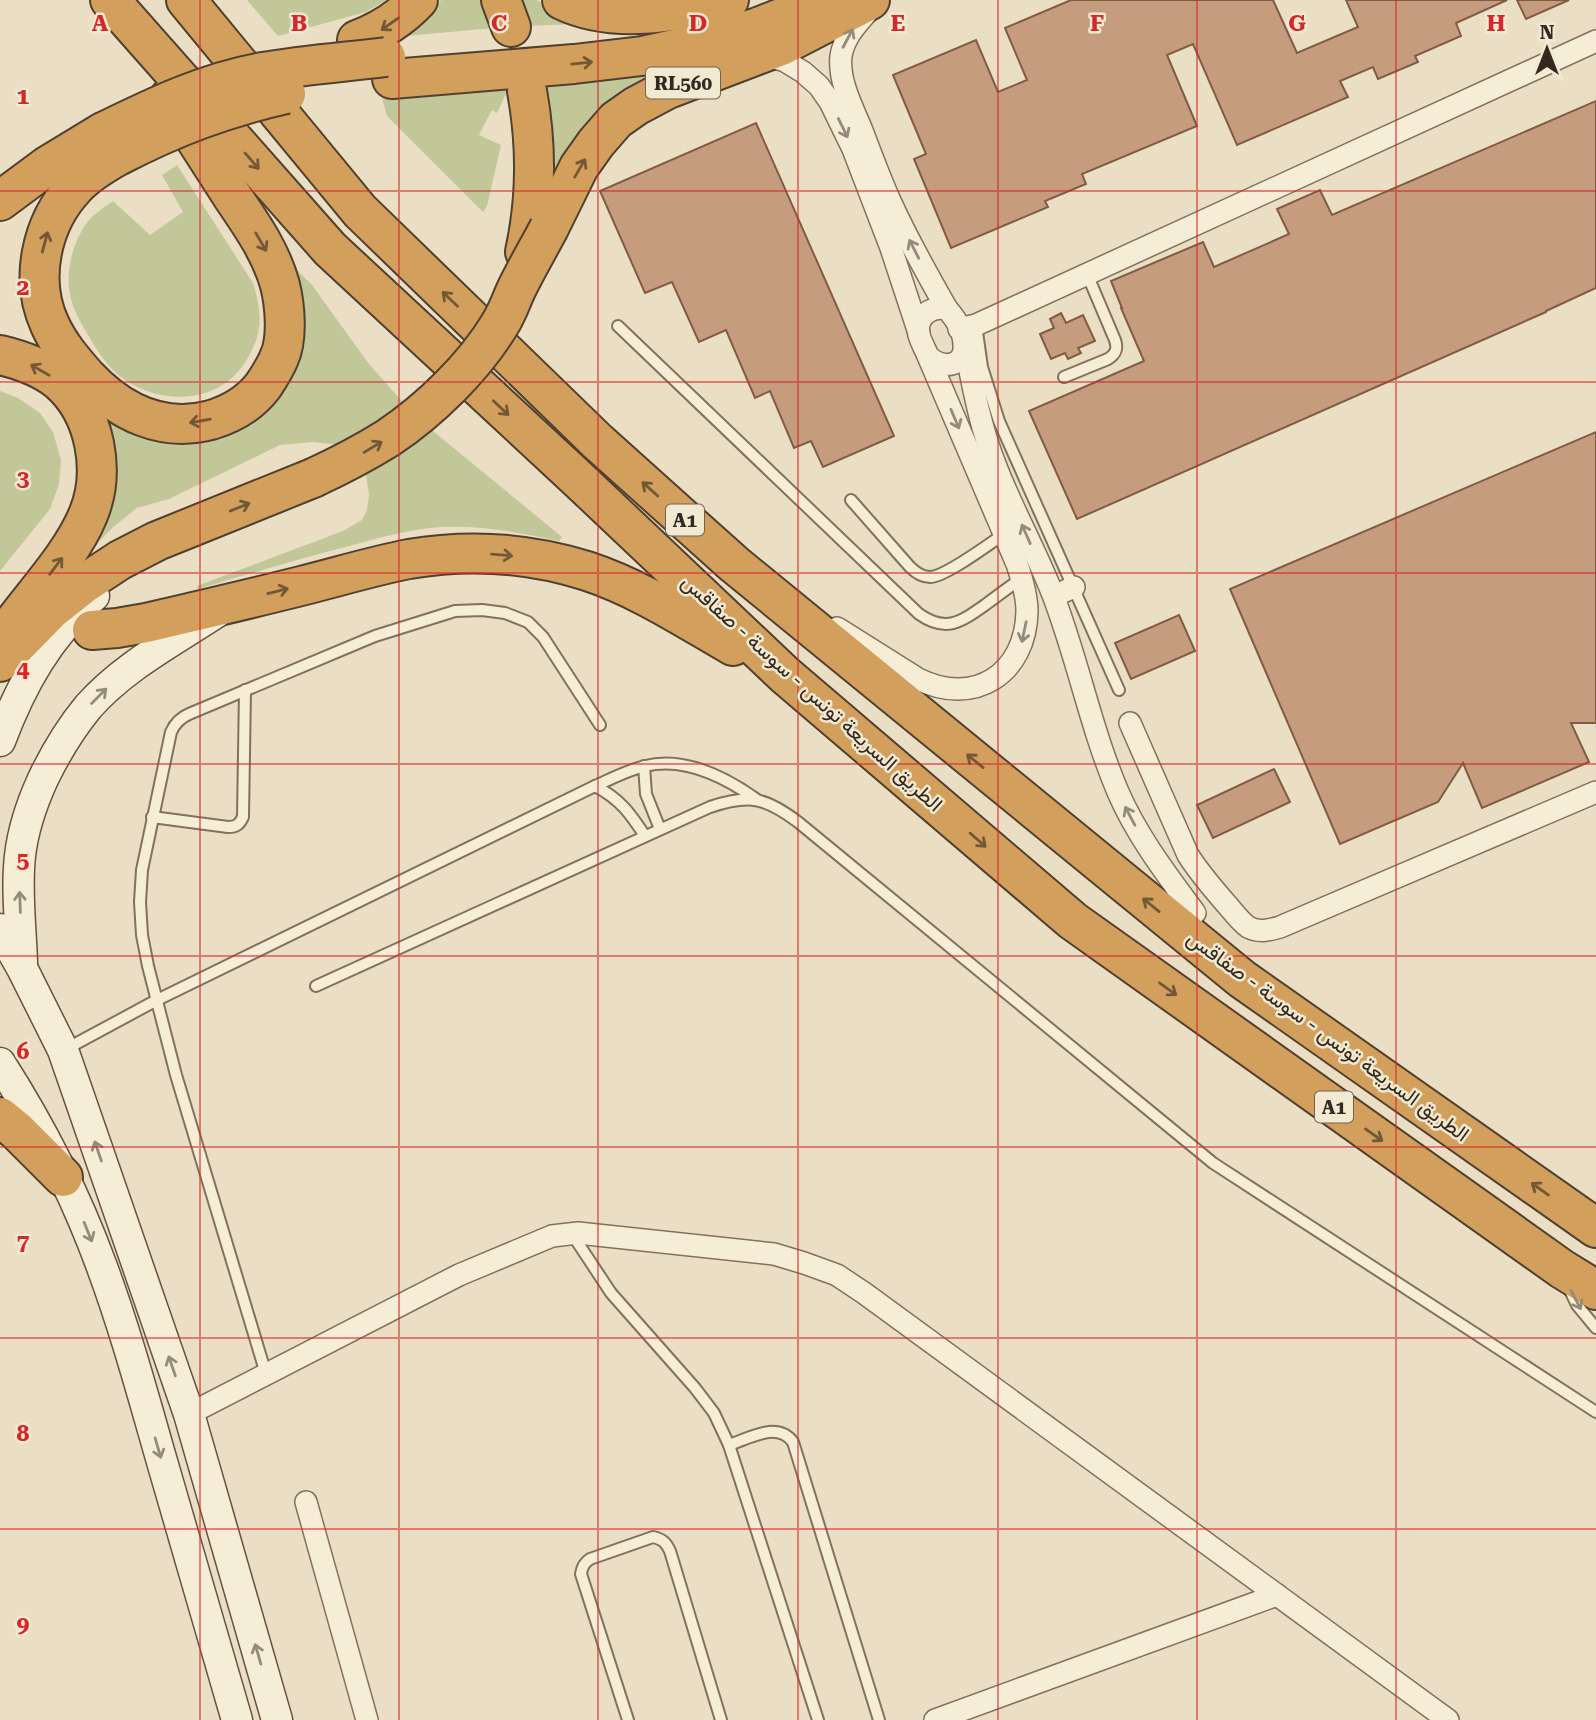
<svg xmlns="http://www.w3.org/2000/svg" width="1596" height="1720" viewBox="0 0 1596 1720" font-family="'Roboto Serif',Vazirmatn,serif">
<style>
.green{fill:#c1c799}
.building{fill:#c59c7d;stroke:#805c44;stroke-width:2}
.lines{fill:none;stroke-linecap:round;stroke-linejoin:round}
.lane-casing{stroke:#83715c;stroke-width:14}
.street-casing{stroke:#83715c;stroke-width:24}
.secondary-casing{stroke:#65523f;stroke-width:33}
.highway-casing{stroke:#514030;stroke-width:42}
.lane{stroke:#f6edd7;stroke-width:10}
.street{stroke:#f6edd7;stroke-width:21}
.secondary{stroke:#f6edd7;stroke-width:30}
.highway{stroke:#d29f5c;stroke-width:38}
.highway-bridge-casing{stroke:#514030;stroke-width:42;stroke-linecap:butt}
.highway-bridge{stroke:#d29f5c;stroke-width:38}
.oneway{stroke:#735837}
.oneway2{stroke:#958b7b}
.grid{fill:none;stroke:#d62828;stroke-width:2;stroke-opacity:0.55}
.labels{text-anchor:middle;stroke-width:5;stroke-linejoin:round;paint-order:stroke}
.shield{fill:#f2e9d3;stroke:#6d6355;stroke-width:2}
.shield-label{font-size:19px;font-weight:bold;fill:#34291f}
.street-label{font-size:21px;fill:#34291f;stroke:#f2e9d3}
.grid-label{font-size:23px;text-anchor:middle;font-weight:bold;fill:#d62828;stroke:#f2e9d3;stroke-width:5;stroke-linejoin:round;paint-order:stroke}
</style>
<rect width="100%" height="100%" fill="#eadfc4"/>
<g class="green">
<path d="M 247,0 L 386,0 L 366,12 L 278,36 Z"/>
<path d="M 441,0 L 486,0 L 495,28 L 405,36 L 405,34 C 420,24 432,15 441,0 Z"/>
<path d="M 516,0 L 537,0 L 553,11 L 576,24 L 525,26 Z"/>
<path d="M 680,63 L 549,195 L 540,81 Z"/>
<path d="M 510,85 L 497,113 L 492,110 L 479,135 L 501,145 L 487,206 L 483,212 L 387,116 L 381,94 Z"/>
<path d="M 177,165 L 253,283 C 263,316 263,335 244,364 C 217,404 162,405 125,380 C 111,371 99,354 91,340 C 84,328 76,316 72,302 C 64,277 71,247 85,225 C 92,215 103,208 113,201 L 150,235 L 183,212 L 162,175 Z"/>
<path d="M 297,270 L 312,285 L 369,364 L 398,397 L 433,431 L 562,537 L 559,541 C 521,533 481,525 442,527 C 411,529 382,537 353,545 C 301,558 249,574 198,589 L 197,586 L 343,531 L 362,520 L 367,510 L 369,495 L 366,474 L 340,445 L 313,442 L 280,445 L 169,499 L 137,508 L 113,527 L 86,555 L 93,405 L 241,424 L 288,272 Z"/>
<path d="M 0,391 L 18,398 L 40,413 L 53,432 L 61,460 L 59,484 L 50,509 L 0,571 Z"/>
</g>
<g class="building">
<path d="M 1071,0 L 1273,0 L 1297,53 L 1358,27 L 1346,0 L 1507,0 L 1456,23 L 1461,36 L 1415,56 L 1418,62 L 1378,79 L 1373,67 L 1340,81 L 1348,97 L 1237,145 L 1193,44 L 1167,55 L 1197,126 L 1082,174 L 1086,184 L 1045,201 L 1048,207 L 951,248 L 914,159 L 926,154 L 893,75 L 976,40 L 998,92 L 1027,80 L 1005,28 Z"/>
<path d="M 1517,0 L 1569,0 L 1526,19 Z"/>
<path d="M 1596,101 L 1596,288 L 1546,311 L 1546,312 L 1077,519 L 1029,411 L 1144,361 L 1121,308 L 1122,308 L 1111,281 L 1203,242 L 1214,267 L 1289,234 L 1277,209 L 1320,190 L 1332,215 Z"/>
<path d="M 756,123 L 894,436 L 823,467 L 811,441 L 794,448 L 770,391 L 755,398 L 726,330 L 699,342 L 672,282 L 645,293 L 600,191 Z"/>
<path d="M 1061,313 L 1066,323 L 1083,315 L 1095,341 L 1078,348 L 1081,353 L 1068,359 L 1065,353 L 1051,359 L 1040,334 L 1054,328 L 1050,319 Z"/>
<path d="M 1596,432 L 1596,723 L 1571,723 L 1589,762 L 1482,808 L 1463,763 L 1438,802 L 1340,844 L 1230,589 Z"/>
<path d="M 1179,615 L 1195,651 L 1131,679 L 1115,643 Z"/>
<path d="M 1274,769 L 1290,802 L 1213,838 L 1197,805 Z"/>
</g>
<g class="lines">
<defs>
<g id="lane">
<path d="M 976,325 L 982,367 L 999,421 L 1119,690"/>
<path d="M 618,326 L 919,614 C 946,633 961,622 985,605 C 997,596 1009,587 1022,578"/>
<path d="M 1064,377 L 1108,359 C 1116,354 1118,349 1115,340 L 1087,274"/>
<path d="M 851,500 L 910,567 C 915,572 921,577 930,577 C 945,577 989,544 1004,534"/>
<path d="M 644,766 L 646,794 L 660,829"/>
<path d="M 595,786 C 620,799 630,813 645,836"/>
<path d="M 152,817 L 228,827 C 236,827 239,825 243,817 L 245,690"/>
<path d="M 316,986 L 710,807 C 749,794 765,797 798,822 L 1213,1163 L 1596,1412"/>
<path d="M 66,1049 L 157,1000 L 595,786 C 611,779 628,770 645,766 C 684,756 725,777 756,799"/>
<path d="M 572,1234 L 611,1293 L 695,1388 L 714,1413 L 729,1445 L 818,1720"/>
<path d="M 1569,1288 L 1577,1305 L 1596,1328"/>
<path d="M 266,1374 L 176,1075 L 148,966 L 142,935 L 140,902 L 142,870 L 171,732 C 175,723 180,718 189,714 L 375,636 L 455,611 L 482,610 L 505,613 L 528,622 L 543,637 L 600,725"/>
<path d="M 729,1445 C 750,1438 777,1421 793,1442 L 879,1720"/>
<path d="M 628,1720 L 581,1574 C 582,1567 584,1563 590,1559 L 653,1537 C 662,1539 666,1542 670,1551 L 721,1720"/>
</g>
<g id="street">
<path d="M 869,10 C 857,24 844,37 841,56 C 838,82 854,110 863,133 C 872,157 881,181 891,203 C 908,240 927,274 947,309"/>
<path d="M 762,54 L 785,61 L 803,72 L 819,86 L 830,102 L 853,149 L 891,248 L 919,333"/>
<path d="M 959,329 L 976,325 L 1596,41"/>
<path d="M 965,346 C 973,386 980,426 995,464 C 1012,509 1036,551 1053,595 C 1078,660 1091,729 1118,792 C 1137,836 1167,875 1195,913"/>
<path d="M 1054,596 L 1074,587"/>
<path d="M 837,628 L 918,679 C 974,707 1026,674 1027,611 C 1027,595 1022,579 1017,564 L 928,356 C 925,349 921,342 919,335 C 915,317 931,305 947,309 C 955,318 964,332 964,345 C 966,367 941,370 928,356"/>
<path d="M 1130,723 L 1188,855 C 1200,874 1214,890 1229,907 C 1234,913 1241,922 1248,927 C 1259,933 1269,930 1280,927 L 1596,792"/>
<path d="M 189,1414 L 459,1275 L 552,1236 L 578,1233 L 774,1254 L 804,1263 L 837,1275 L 864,1293 L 1448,1720"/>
<path d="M 306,1502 L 367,1720"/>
<path d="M 935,1720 L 1277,1595"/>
</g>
<g id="secondary">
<path d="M 0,741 C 21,685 48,636 94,596"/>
<path d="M 0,929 L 23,970 L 63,1050 L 189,1414 L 277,1720"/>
<path d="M 22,963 C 21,928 16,891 20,856 C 23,829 32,803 43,779 C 55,754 70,729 88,707 C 123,667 173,641 217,612"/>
<path d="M 0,1063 C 41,1127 76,1196 102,1267 C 126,1332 144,1399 163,1465 C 188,1550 212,1635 237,1720"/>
</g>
<g id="highway">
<path d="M 110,0 L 330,249 L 578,479 L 785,675 L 1073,921 L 1562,1269 L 1596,1290"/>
<path d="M 186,0 L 360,211 L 598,442 L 734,564 L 1242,979 L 1596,1228"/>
<path d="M 501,0 L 511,27"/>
<path d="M 562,0 C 613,25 676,12 729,0"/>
<path d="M 357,40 C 381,31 400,19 418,0"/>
<path d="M 392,79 L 574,64 L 642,56 L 720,39 L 758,27 L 827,0"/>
<path d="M 118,156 C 102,165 87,174 75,187 C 41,223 29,280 50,325 C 59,345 73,361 87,377 C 120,412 162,433 211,420 C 231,414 250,403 263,386 C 269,377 275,368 279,358 C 288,339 285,305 280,285 C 271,252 251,224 232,196 C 211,163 190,131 169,98"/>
<path d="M 0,201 L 47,166 L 103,132"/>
<path d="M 549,228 L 579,167 L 596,143 L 616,120 L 636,106 L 668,89 L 781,46 L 870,0"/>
<path d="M 525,252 C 537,197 537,146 527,91"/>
<path d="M 0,355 C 21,360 42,367 59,381 C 96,413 106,472 88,515 C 73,552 38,590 14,622"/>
<path d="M 92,630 L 117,628 L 146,623 C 198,611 249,599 301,586 C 337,577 373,566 409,559 C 468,549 530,553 587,571 C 639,588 686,619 733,646"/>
<path d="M 0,662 L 52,609 L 85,583 L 120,560 L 157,541 L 313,478"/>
<path d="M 0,1117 L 17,1131 L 63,1177"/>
</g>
</defs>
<use href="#lane" class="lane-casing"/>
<use href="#street" class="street-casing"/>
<use href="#secondary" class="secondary-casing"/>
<use href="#highway" class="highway-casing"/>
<use href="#lane" class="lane"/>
<use href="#street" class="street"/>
<use href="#secondary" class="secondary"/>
<use href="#highway" class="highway"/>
<defs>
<g id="highway-bridge">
<path d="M 103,132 C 154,107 206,82 263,72 C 303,65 345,62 386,57"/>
<path d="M 118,156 C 174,127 224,108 286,94"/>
<path d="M 313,478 C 339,466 364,453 388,438 C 430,410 474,367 500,324 C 507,313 511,301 516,290 C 526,269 538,249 549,228"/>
</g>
</defs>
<use href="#highway-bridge" class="highway-bridge-casing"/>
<use href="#highway-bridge" class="highway-bridge"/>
</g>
<defs><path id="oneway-shaft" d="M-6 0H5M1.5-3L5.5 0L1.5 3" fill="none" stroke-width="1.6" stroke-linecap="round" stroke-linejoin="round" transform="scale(1.75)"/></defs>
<g class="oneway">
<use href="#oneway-shaft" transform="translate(390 24) rotate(145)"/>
<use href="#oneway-shaft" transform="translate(582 63) rotate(-6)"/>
<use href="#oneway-shaft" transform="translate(252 161) rotate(49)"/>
<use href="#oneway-shaft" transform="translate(580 168) rotate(-60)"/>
<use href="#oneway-shaft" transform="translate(45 242) rotate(-75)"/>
<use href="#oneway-shaft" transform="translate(261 242) rotate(60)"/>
<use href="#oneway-shaft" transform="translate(450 299) rotate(-136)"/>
<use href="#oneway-shaft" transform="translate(40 370) rotate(-150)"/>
<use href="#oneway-shaft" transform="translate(501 408) rotate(43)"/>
<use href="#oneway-shaft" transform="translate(200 421) rotate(170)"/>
<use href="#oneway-shaft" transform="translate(373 447) rotate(-31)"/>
<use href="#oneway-shaft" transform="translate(650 489) rotate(-138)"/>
<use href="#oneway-shaft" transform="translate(240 507) rotate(-22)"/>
<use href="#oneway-shaft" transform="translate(502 555) rotate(5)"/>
<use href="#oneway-shaft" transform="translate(56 566) rotate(-53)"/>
<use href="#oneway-shaft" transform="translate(278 591) rotate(-14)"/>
<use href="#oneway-shaft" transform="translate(975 761) rotate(-141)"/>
<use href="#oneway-shaft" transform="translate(978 840) rotate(41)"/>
<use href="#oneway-shaft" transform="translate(1151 905) rotate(-141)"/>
<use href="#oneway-shaft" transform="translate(1168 989) rotate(36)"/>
<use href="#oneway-shaft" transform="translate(1374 1135) rotate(35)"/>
<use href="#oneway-shaft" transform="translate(1540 1189) rotate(-145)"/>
</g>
<g class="oneway2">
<use href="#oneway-shaft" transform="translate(848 38) rotate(-62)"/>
<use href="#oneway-shaft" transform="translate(843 128) rotate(64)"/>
<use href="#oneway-shaft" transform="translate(914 249) rotate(-117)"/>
<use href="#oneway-shaft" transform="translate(955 419) rotate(67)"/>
<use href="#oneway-shaft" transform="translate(1026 534) rotate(-114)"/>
<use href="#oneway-shaft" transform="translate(1024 632) rotate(102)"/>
<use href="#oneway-shaft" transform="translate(99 696) rotate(-45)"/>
<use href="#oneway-shaft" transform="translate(1130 816) rotate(-118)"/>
<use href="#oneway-shaft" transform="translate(20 902) rotate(-92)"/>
<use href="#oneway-shaft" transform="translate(98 1151) rotate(-109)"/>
<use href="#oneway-shaft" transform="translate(88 1232) rotate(68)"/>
<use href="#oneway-shaft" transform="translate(1576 1300) rotate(62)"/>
<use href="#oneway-shaft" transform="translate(172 1366) rotate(-109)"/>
<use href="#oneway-shaft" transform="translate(158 1448) rotate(74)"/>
<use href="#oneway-shaft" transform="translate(258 1654) rotate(-106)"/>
</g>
<path class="grid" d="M 200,0 L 200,1720M 399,0 L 399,1720M 598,0 L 598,1720M 798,0 L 798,1720M 998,0 L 998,1720M 1197,0 L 1197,1720M 1396,0 L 1396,1720M 0,191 L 1596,191M 0,382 L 1596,382M 0,573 L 1596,573M 0,764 L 1596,764M 0,956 L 1596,956M 0,1147 L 1596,1147M 0,1338 L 1596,1338M 0,1529 L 1596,1529"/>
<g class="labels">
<g class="shield">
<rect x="646" y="67.5" width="74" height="31" rx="5"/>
<rect x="666" y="504.5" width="38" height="31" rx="5"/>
<rect x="1315" y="1091.5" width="38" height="31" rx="5"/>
</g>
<g class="shield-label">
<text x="683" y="90">RL560</text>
<text x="685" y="527">A1</text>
<text x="1334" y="1114">A1</text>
</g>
<g class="street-label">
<text transform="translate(812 693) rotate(42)" y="7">الطريق السريعة تونس - سوسة - صفاقس</text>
<text transform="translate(1328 1036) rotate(36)" y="7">الطريق السريعة تونس - سوسة - صفاقس</text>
</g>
</g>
<g class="grid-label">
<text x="100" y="31">A</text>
<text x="299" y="31">B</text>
<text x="499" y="31">C</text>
<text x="698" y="31">D</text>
<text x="898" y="31">E</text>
<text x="1097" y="31">F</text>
<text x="1297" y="31">G</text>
<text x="1496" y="31">H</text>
<text x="23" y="104">1</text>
<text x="23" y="295">2</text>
<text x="23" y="486">3</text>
<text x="23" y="677">4</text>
<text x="23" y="868">5</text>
<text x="23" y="1059">6</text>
<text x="23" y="1250">7</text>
<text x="23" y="1441">8</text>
<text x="23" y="1632">9</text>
</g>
<g transform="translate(1547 49)" stroke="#f2e9d3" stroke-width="5" paint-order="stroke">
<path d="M0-5L12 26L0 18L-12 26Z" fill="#34291f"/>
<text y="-10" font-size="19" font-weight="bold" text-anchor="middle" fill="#34291f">N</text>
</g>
</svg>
